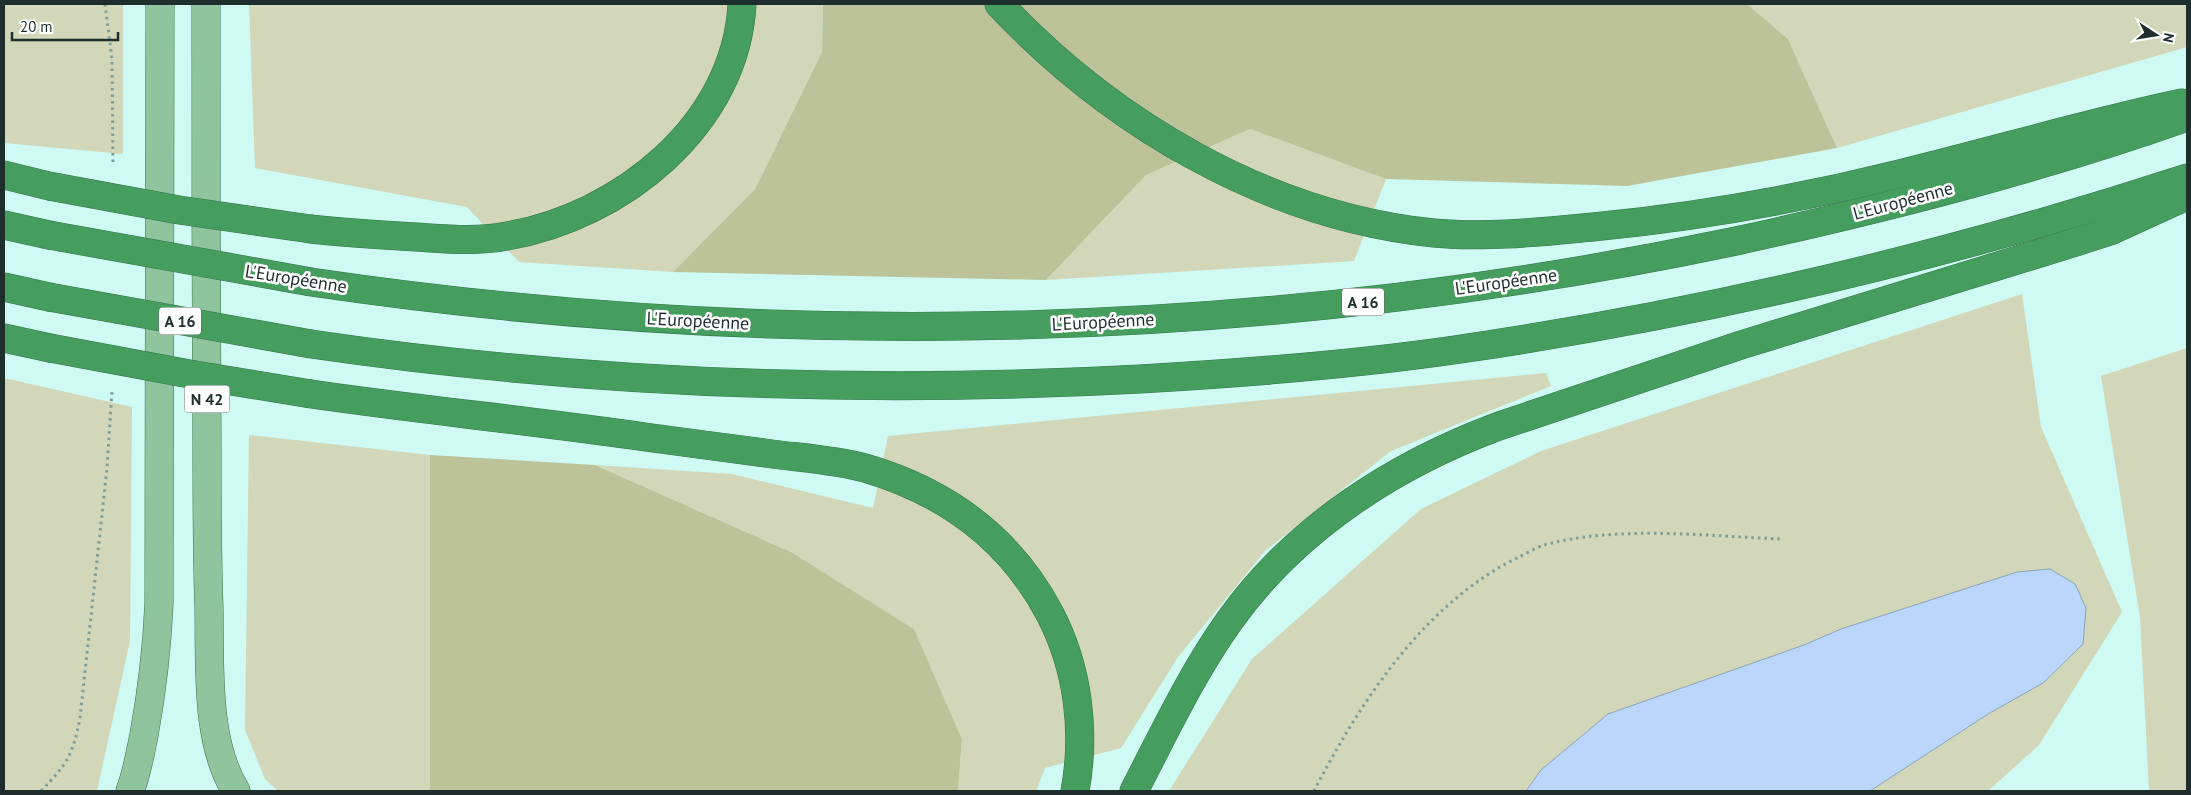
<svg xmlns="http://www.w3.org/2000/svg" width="2191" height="795" viewBox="0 0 2191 795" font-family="'PT Sans',sans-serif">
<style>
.green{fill:#d1d7b8}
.forest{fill:#bcc398}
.water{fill:#bad6fb;stroke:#8ba4bd}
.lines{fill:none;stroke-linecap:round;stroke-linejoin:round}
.primary-casing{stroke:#37764c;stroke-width:29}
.highway-casing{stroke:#37764c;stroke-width:29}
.path{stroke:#7f9e9a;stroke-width:3;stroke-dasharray:2.5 4;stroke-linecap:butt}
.primary{stroke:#8fc49e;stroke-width:28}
.highway{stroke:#459d5e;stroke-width:28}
.highway-bridge-casing{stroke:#37764c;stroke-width:29;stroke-linecap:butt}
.highway-bridge{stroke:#459d5e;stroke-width:28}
.labels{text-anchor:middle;stroke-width:5;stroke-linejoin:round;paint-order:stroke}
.shield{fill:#fff;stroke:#616d6b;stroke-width:1}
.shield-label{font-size:16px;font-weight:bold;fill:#1d2e2c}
.street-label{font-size:18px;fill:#1d2e2c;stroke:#fff}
</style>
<rect width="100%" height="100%" fill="#cff9f3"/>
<g class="green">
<path d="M 4,4 L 123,4 L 123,154 L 4,143 Z"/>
<path d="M 249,4 L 823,4 L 822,52 L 755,189 L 673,272 L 519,262 L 467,207 L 255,168 Z"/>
<path d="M 1747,4 L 2187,4 L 2187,47 L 1837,148 L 1788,39 Z"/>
<path d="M 1250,129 L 1386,179 L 1354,261 L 1046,280 L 1146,175 Z"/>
<path d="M 2022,294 L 2041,427 L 2122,612 L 2039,745 L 1988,791 L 1169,791 L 1252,659 L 1421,509 L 1541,451 Z"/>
<path d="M 2187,348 L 2187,791 L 2149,791 L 2140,617 L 2101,376 Z"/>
<path d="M 1546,373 L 1551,386 L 1391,451 L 1265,551 L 1178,657 L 1121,748 L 1045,768 L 1036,791 L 958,791 L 962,739 L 914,629 L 791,552 L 595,465 L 732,474 L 873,508 L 888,436 Z"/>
<path d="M 4,378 L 132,407 L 130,641 L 97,791 L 4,791 Z"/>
<path d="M 249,435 L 430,455 L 430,791 L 278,791 L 265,779 L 245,730 Z"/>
</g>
<g class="forest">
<path d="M 823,4 L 1747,4 L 1788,39 L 1837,148 L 1627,186 L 1386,179 L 1250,129 L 1146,175 L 1046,280 L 673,272 L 755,189 L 822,52 Z"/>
<path d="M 430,455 L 595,465 L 791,552 L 914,629 L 962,739 L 958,791 L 430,791 Z"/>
</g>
<path class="water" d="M 2050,569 L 2075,584 L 2086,608 L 2083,644 L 2043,683 L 1988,714 L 1870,791 L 1526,791 L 1541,770 L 1608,714 L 1804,645 L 1841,629 L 2017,572 Z"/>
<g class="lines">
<defs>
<g id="primary">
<path d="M 206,4 C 206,152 206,301 207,449 C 207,502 207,555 209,608 C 210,665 205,742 236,791"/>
<path d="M 130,791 C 137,773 140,754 144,735 C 152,691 157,648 159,603 L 160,4"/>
</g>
<g id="highway">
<path d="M 999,4 C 1112,124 1268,216 1434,233 C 1487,238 1540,232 1593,227 C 1695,217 1799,199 1899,174 C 1994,151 2087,123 2182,103"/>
<path d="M 4,175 L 49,186"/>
<path d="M 4,225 L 49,235"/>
<path d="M 311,229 C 346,233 381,235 416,237 C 447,239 476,242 507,236 C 620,217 736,125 742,4"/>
<path d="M 311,282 C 786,352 1266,340 1736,241 C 1888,208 2040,169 2187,117"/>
<path d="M 4,287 L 49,297"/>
<path d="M 4,338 L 50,348"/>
<path d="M 311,344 C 585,384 863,394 1140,379 C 1244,373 1350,365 1454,350 C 1703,314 1948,256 2187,178"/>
<path d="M 311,394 C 422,410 534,421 645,437 C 687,443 730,448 772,454 C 803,458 835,460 865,468 C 947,492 1010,538 1050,614 C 1078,668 1086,731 1075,791"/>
<path d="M 1134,791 C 1164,733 1192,673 1230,620 C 1296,528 1394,465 1499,426 L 1741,345 L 2076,242 L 2110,231 L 2187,196"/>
</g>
</defs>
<use href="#primary" class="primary-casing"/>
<use href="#highway" class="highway-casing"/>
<g class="path">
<path d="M 105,4 L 112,59 L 113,165"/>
<path d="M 41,791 C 67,764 73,755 80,718 L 107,468 L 112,391"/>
<path d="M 1314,791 C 1360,702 1425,603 1517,558 C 1525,554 1535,548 1544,545 C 1618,525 1705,536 1781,539"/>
</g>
<use href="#primary" class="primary"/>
<use href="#highway" class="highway"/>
<defs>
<g id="highway-bridge">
<path d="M 49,186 L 179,210 L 311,229"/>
<path d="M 49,235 L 311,282"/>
<path d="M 49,297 L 311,344"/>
<path d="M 50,348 L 195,375 L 311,394"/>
</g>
</defs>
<use href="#highway-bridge" class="highway-bridge-casing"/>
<use href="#highway-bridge" class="highway-bridge"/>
</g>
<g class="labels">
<g class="shield">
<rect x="1342" y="288.5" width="42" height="27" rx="4"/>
<rect x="159" y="307.5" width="42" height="27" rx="4"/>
<rect x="184.5" y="385.5" width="45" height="27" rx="4"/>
</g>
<g class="shield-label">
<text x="1363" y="308">A 16</text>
<text x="180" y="327">A 16</text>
<text x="207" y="405">N 42</text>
</g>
<g class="street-label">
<text transform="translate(1903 201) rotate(-15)" y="6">L'Européenne</text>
<text transform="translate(296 279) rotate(9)" y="6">L'Européenne</text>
<text transform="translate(1506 282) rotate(-8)" y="6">L'Européenne</text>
<text transform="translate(698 321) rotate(3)" y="6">L'Européenne</text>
<text transform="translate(1103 322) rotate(-3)" y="6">L'Européenne</text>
</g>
</g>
<rect width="2191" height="795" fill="none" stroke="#1d2e2c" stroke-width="10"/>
<g transform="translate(2156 35) rotate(102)" stroke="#ffffff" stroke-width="4" paint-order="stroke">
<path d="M0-4L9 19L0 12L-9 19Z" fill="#1d2e2c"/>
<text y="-8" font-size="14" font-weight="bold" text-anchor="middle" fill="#1d2e2c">N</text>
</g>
<path d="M12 32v8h106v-8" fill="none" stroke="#1d2e2c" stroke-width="2.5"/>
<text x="20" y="32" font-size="15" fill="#1d2e2c" stroke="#ffffff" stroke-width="4" paint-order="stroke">20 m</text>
</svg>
